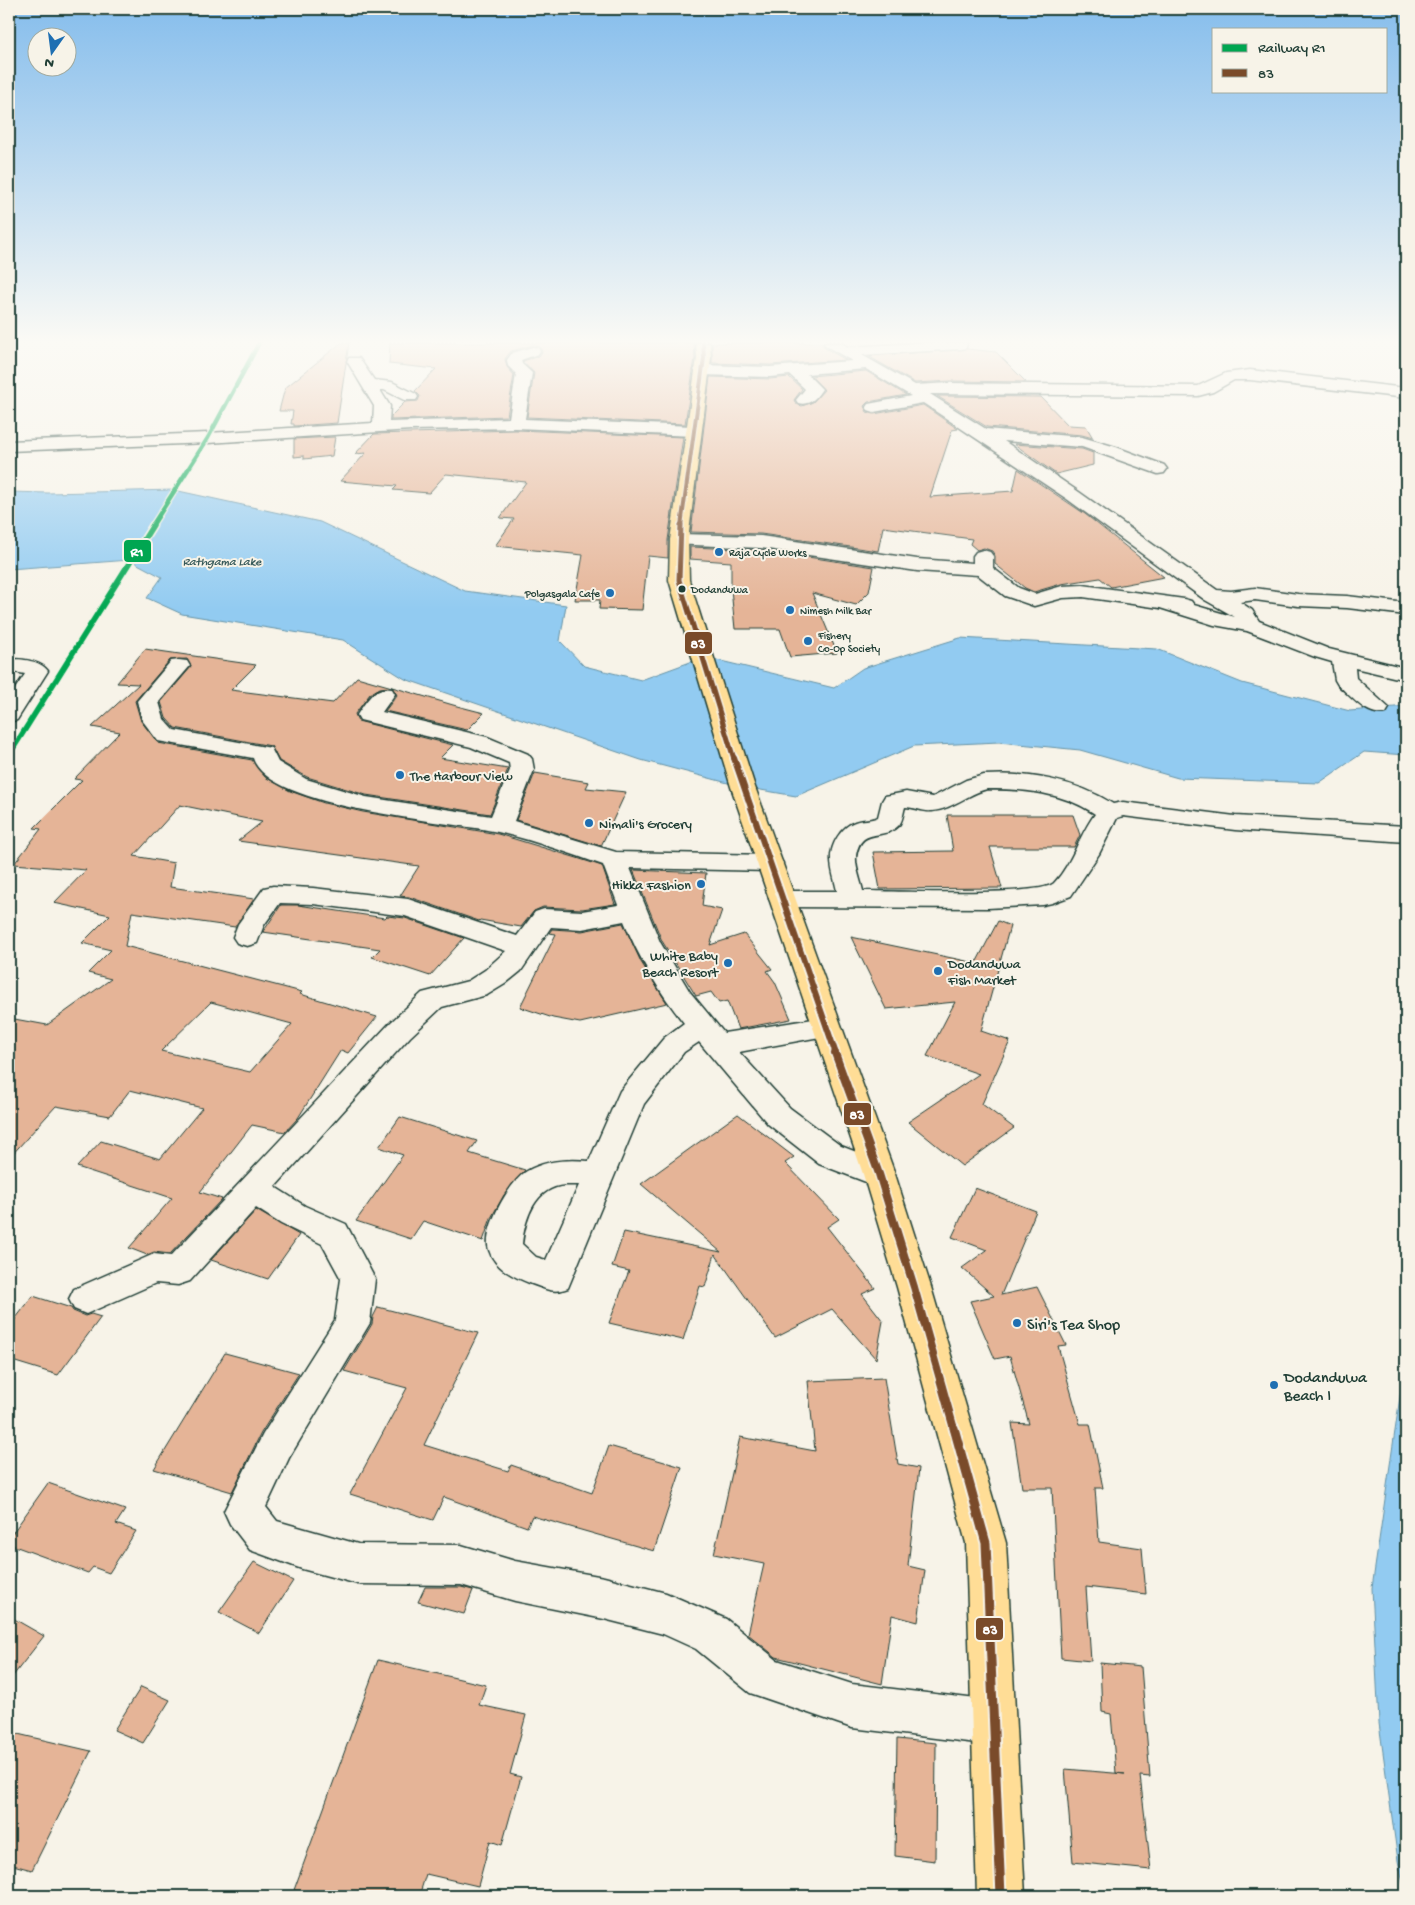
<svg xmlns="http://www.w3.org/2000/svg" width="1415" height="1905" viewBox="0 0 1415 1905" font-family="'Gochi Hand',sans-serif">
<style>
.water{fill:#92cbf1;stroke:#6492a5}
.building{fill:#e5b497;stroke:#1f3d34;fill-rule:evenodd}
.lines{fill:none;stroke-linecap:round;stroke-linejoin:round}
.minor-casing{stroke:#1f3d34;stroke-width:3}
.highway-casing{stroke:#1f3d34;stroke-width:3}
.minor{fill:#f7f3e8;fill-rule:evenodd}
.highway{fill:#ffdd96;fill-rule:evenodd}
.bus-1-far4-casing{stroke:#f7f3e8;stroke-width:6}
.bus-1-far3-casing{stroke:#f7f3e8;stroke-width:8}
.bus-1-far2-casing{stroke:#f7f3e8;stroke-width:10}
.bus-1-far1-casing{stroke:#f7f3e8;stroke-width:11}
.bus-1-casing{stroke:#f7f3e8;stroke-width:13}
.bus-1-far4{stroke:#7a4b2a;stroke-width:4}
.bus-1-far3{stroke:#7a4b2a;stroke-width:5}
.bus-1-far2{stroke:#7a4b2a;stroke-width:6}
.bus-1-far1{stroke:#7a4b2a;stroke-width:8}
.bus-1{stroke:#7a4b2a;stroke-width:9}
.rail-1-far1-casing{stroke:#f7f3e8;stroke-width:7}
.rail-1-casing{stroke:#f7f3e8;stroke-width:9}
.rail-1-far1{stroke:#00a651;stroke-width:4.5}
.rail-1{stroke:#00a651;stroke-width:5.5}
.poi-dot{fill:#1f6fb2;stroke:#f7f3e8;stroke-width:2}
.bus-dot{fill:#1f3d34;stroke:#f7f3e8;stroke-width:2}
.labels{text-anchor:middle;stroke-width:4;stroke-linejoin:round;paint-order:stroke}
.far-poi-label{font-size:11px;fill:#1f3d34;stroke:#f7f3e8;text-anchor:start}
.far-bus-label{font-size:11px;fill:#1f3d34;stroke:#f7f3e8;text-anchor:start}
.far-water-label{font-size:12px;font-style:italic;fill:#36595a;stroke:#f7f3e8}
.poi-label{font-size:14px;fill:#1f3d34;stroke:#f7f3e8;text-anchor:start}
.near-poi-label{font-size:16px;fill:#1f3d34;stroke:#f7f3e8;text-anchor:start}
.line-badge{stroke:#f7f3e8;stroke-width:2}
.badge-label{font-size:14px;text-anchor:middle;font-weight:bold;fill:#fff}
</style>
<rect width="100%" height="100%" fill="#f7f3e8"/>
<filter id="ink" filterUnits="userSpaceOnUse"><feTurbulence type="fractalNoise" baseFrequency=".02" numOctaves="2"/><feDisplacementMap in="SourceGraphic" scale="10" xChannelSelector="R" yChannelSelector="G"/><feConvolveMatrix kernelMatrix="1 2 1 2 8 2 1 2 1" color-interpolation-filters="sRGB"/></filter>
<g filter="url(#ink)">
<g class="water">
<path d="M 174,490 L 320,522 L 465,591 L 566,605 L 560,641 L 584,666 L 641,680 L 704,657 L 834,688 L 863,668 L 960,638 L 1157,649 L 1242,683 L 1350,711 L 1406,706 L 1406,755 L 1364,752 L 1319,783 L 1178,778 L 1080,750 L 999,742 L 914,746 L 796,796 L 743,787 L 641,760 L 405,679 L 343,640 L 182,614 L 147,598 L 162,577 L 130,560 L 9,569 L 9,492 L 48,493 Z"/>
<path d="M 1406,1356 L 1406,1896 L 1398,1861 L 1379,1723 L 1372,1588 Z"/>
</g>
<g class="building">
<path d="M 341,343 L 349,343 L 337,423 L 294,426 L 294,424 L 291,424 L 293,411 L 279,411 L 285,388 Z"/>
<path d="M 390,343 L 694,343 L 695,358 L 685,424 L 527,417 L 534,373 L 523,361 L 539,356 L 542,352 L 540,347 L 533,345 L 511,351 L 505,359 L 507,367 L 514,375 L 507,416 L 391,420 L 391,416 L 405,402 L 418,401 L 420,396 L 415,391 L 436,369 L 389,364 Z"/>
<path d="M 712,343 L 822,343 L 825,348 L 846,360 L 770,365 L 712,363 Z"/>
<path d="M 967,349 L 996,352 L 1026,382 L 951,381 L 915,383 L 868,356 Z"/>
<path d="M 866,371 L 906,395 L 868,402 L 864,406 L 867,412 L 874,414 L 923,405 L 958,429 L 952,430 L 930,497 L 1013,491 L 1018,469 L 1085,514 L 1164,577 L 1111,587 L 1100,578 L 1061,584 L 1034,592 L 1025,588 L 995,564 L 995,556 L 992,551 L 984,548 L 977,550 L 970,544 L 972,539 L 883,527 L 878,551 L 761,534 L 691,532 L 710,377 L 770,379 L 789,377 L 802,389 L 794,400 L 796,404 L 802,406 L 813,402 L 824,390 L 811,376 Z"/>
<path d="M 937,396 L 1041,397 L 1068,425 L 1086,426 L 1093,438 L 1082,435 L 987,427 Z"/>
<path d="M 516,430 L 683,437 L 668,540 L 668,558 L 648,556 L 642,610 L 599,609 L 600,600 L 575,600 L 583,555 L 495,546 L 514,519 L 500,518 L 526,482 L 446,474 L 429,493 L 393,490 L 397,486 L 340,481 L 366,453 L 355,454 L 374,434 Z"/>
<path d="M 335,437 L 332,456 L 304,459 L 304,456 L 294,457 L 294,439 Z"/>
<path d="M 1014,444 L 1082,449 L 1093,453 L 1093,465 L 1056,474 Z"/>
<path d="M 690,547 L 761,550 L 874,567 L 869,592 L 856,605 L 812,593 L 837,653 L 790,657 L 780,629 L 735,629 L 731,589 L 731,562 L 690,559 Z"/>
<path d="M 145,649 L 256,665 L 231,690 L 333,703 L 357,677 L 392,687 L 380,688 L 370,694 L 355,714 L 358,721 L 453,745 L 440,758 L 508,769 L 490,814 L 366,795 L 307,777 L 279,761 L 271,746 L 175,728 L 166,718 L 161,702 L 191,667 L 187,659 L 170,660 L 135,701 L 141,721 L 158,743 L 252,760 L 265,777 L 290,791 L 324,803 L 363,812 L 498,834 L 577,858 L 602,866 L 615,904 L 582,909 L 543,907 L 534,911 L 521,927 L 480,920 L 479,921 L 409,897 L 400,896 L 419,866 L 238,841 L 262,822 L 180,805 L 134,856 L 174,863 L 170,887 L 254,899 L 235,927 L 132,912 L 125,946 L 302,992 L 300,994 L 377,1017 L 348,1053 L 341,1050 L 298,1118 L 285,1132 L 252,1125 L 200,1192 L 222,1199 L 170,1254 L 154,1252 L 147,1255 L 129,1248 L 172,1198 L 77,1167 L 101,1141 L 160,1159 L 202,1108 L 130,1090 L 110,1116 L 56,1106 L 9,1158 L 9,1018 L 47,1025 L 111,979 L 88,973 L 111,950 L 82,943 L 110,915 L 54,903 L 86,870 L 14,864 L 41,829 L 34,828 L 82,780 L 74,779 L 120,732 L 92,727 L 139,684 L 117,683 ZM 211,1002 L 292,1024 L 250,1072 L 161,1051 Z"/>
<path d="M 392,687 L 453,705 L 484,713 L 467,730 L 385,711 L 397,695 Z"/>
<path d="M 535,773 L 589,782 L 586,788 L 626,792 L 601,846 L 516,820 Z"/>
<path d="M 947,815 L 1073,815 L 1080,835 L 1074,847 L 990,847 L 1002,888 L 880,889 L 873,852 L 953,851 Z"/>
<path d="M 633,870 L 706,873 L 702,906 L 722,910 L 710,945 L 744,934 L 772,969 L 767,971 L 775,982 L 791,1019 L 738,1029 L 727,1001 L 719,1003 L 711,992 L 696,996 L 662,941 Z"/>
<path d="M 281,905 L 298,905 L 385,918 L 387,916 L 405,918 L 464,938 L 430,976 L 372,957 L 380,949 L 263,932 Z"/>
<path d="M 998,921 L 1010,926 L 981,1031 L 1010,1041 L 982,1104 L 1014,1128 L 962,1166 L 908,1122 L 979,1074 L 927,1056 L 955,1002 L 886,1009 L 851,937 L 976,963 Z"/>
<path d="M 623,923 L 641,962 L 667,1003 L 580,1023 L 553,1018 L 520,1007 L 556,934 L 549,933 L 552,929 L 582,931 Z"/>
<path d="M 738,1114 L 794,1157 L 785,1163 L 839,1219 L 827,1227 L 875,1288 L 862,1294 L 883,1321 L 876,1359 L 832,1309 L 775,1338 L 715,1254 L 705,1287 L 700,1286 L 683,1340 L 609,1323 L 629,1271 L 612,1267 L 624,1232 L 721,1252 L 641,1184 Z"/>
<path d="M 400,1117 L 477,1141 L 469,1153 L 525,1170 L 504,1195 L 491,1218 L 483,1241 L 423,1221 L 411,1239 L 356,1221 L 403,1155 L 379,1147 Z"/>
<path d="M 975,1188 L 1036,1211 L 1001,1295 L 1037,1287 L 1066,1345 L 1058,1346 L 1080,1424 L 1090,1424 L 1103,1488 L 1095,1488 L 1099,1542 L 1142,1548 L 1146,1594 L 1086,1587 L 1091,1661 L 1061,1658 L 1052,1488 L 1022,1488 L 1012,1423 L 1029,1424 L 1010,1356 L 995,1359 L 970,1301 L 994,1296 L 962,1268 L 987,1250 L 952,1237 Z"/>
<path d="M 256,1210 L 299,1235 L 268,1279 L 211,1260 Z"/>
<path d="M 33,1296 L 71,1308 L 73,1311 L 85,1316 L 91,1314 L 101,1317 L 58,1375 L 9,1360 L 9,1327 Z"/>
<path d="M 378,1307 L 478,1333 L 424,1445 L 508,1471 L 511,1465 L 592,1493 L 609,1446 L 682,1467 L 654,1551 L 532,1516 L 527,1527 L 444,1497 L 433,1520 L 350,1494 L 407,1388 L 344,1371 L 372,1324 L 373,1317 Z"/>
<path d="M 225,1353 L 299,1373 L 261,1433 L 232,1492 L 154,1469 Z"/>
<path d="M 884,1378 L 898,1464 L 919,1468 L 908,1566 L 925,1570 L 918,1622 L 892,1615 L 882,1684 L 776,1657 L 748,1634 L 764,1564 L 714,1554 L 740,1437 L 815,1451 L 808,1381 Z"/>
<path d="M 48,1483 L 125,1510 L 116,1524 L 136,1531 L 109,1573 L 93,1567 L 88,1573 L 9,1544 L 9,1538 Z"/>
<path d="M 254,1562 L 293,1581 L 259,1633 L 219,1612 Z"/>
<path d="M 425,1587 L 461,1587 L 473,1590 L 464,1614 L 418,1602 Z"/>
<path d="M 9,1616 L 44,1636 L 9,1681 Z"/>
<path d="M 378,1660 L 486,1685 L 479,1705 L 526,1715 L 510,1774 L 521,1777 L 502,1845 L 490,1841 L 478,1886 L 426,1874 L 419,1896 L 320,1896 L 294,1890 Z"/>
<path d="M 1100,1663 L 1141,1667 L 1150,1777 L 1140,1776 L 1151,1870 L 1073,1862 L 1065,1769 L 1125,1774 L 1116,1773 L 1111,1714 L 1102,1712 Z"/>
<path d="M 141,1687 L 170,1700 L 143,1743 L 114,1730 Z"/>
<path d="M 9,1732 L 91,1751 L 32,1870 L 9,1864 Z"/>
<path d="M 897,1739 L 936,1743 L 935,1861 L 895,1856 Z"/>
</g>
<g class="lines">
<defs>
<g id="minor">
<path d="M 824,343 L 841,343 L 848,347 L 918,343 L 967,343 L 966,348 L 961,349 L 862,355 L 915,385 L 951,383 L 1198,386 L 1226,373 L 1250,370 L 1406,388 L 1406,398 L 1250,380 L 1234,380 L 1213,392 L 1198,396 L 930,394 L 986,429 L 1082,437 L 1116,447 L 1164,465 L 1167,469 L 1164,473 L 1158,474 L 1082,447 L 1004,441 L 1079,492 L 1217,590 L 1231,591 L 1255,588 L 1298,594 L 1347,596 L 1406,603 L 1406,615 L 1347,608 L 1298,606 L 1255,600 L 1240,602 L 1252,610 L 1259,621 L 1329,649 L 1406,668 L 1406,680 L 1355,668 L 1356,678 L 1389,708 L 1386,713 C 1367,717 1352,697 1338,685 L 1335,680 L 1332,662 L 1315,657 L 1247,631 L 1214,625 L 1160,608 L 1083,597 L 1063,598 L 1034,606 L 1005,596 L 978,575 L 917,571 L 761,548 L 672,544 L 670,540 L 672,536 L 679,534 L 761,536 L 917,559 L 973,563 L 973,556 L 976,552 L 983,550 L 990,552 L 993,556 L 993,568 L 1019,588 L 1035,594 L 1062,586 L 1083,585 L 1184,599 L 1191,601 L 1194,605 L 1235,617 L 1205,600 L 1067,499 L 923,403 L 874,412 L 868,410 L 866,407 L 868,404 L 911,396 L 866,369 L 807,374 L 822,389 C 816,398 810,406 798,403 L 796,400 L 805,389 L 790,375 L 770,377 L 702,375 L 697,373 L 694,370 L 697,367 L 702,365 L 770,367 L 852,361 L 826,346 Z"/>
<path d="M 533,347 L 538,348 L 540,351 L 538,354 L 521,360 L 522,364 L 532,373 L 525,419 L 693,426 L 699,428 L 701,431 L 699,434 L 693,436 L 516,428 L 411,430 L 208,443 L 9,451 L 9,441 L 208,433 L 373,423 L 374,406 L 347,361 L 349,358 L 359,358 L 374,380 L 392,382 L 416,394 L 418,397 L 416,400 L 404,400 L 384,390 L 380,390 L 390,406 L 389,422 L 509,418 L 516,374 L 508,366 L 507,360 L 512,353 Z"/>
<path d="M 9,659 C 22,659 40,660 48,671 L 17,720 L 9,722 L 9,698 L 25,674 L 9,671 Z"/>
<path d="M 179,660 L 187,661 L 190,666 L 159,702 L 164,719 L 174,730 L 271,748 L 278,762 L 306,779 L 366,797 L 491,816 L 510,770 L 509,763 L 471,747 L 360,720 L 357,715 C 366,702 374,685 392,689 L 395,694 L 382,712 L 487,737 L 528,754 L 532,759 L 534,770 L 514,821 L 616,852 L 770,855 L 779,857 L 783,863 L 779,869 L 770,871 L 630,868 L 660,942 L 690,992 L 724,1033 L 826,1017 L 836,1020 L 841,1027 L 836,1034 L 739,1052 L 790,1108 L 841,1146 L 890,1165 L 895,1174 L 890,1183 L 879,1187 L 819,1164 L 768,1124 L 699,1042 L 684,1052 L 644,1104 L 568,1288 C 553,1294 547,1289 532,1284 C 516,1278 495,1269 489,1250 C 482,1230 509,1182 527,1171 C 546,1160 567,1159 589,1161 L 620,1091 L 664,1038 L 684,1023 C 660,993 638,957 624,921 L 582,929 L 551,927 L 521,971 L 505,984 L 487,995 L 442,1007 L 410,1037 L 275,1187 L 305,1206 L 346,1224 L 375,1279 L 370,1323 L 289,1458 L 266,1507 L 277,1521 L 358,1544 L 461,1545 L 515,1561 L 604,1577 L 666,1593 L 726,1619 L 777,1660 L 852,1684 L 993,1701 L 1009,1707 L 1015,1723 L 1009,1739 L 993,1745 L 852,1728 L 750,1693 L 696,1649 L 663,1634 L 604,1619 L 515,1601 L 461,1585 L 358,1584 L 302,1569 L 250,1550 L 230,1524 L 224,1511 L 263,1434 L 335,1320 L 341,1279 L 322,1244 L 281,1224 L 256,1208 L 190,1281 L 178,1285 L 156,1283 L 86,1314 L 74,1309 L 69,1299 L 74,1289 L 154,1254 L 171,1256 L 390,1023 L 422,993 L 468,981 L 485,970 L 506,951 L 405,916 L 313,904 L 280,903 L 264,925 L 257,943 L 247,946 L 237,943 L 233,937 L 238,924 L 264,888 L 273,886 L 313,888 L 408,899 L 517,936 L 535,912 L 544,909 L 582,911 L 618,905 L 603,865 C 569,853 533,840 498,832 C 450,821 268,809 253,758 L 158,741 L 142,720 L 137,701 L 171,661 ZM 565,1185 L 579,1185 L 546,1260 L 536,1257 L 522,1244 C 525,1218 535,1187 565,1185 Z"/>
<path d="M 984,775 C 1027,772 1076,780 1113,804 L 1123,802 L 1235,816 L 1406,826 L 1406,842 L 1235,830 L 1123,816 L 1117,818 L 1099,854 L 1071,896 L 1052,903 L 1043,905 L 988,908 L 782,907 L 773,905 L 769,899 L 773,893 L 782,891 L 837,891 C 835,881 831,870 831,860 C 830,845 841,827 855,822 C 863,819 870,821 878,817 L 882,801 L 885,796 L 906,792 L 933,797 L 966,780 ZM 987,789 C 1025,789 1062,792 1095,814 C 1079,835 1073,863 1054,883 C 1040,897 891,891 863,891 C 861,881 855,867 856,857 C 860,825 883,842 899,825 C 903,820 903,813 905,807 C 914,807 923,812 932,811 C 953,809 967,794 987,789 Z"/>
</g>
<path id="highway" d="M 696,343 L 710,343 L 711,358 L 688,540 L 689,580 L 755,787 L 895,1174 L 931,1287 L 1006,1543 L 1025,1896 L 977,1896 L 966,1543 L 897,1287 L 863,1174 L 731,787 L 669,580 L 670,540 L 697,358 Z"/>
</defs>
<use href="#minor" class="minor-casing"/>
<use href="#highway" class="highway-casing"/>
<use href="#minor" class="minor"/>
<use href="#highway" class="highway"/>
<defs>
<path id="bus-1-far4" d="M 681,526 L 704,358 L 703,343"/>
<path id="bus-1-far3" d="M 681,525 L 679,580 L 734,759"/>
<path id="bus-1-far2" d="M 734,758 L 836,1054"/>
<path id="bus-1-far1" d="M 835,1053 L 879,1174 L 914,1287 L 954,1429"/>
<path id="bus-1" d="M 954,1428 L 986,1543 L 1001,1896"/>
</defs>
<use href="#bus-1-far4" class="bus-1-far4-casing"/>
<use href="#bus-1-far3" class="bus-1-far3-casing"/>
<use href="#bus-1-far2" class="bus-1-far2-casing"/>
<use href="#bus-1-far1" class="bus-1-far1-casing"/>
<use href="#bus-1" class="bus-1-casing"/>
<use href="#bus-1-far4" class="bus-1-far4"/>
<use href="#bus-1-far3" class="bus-1-far3"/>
<use href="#bus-1-far2" class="bus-1-far2"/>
<use href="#bus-1-far1" class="bus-1-far1"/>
<use href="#bus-1" class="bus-1"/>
<defs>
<path id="rail-1-far1" d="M 152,526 L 208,438 L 259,343"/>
<path id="rail-1" d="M 9,755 L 153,525"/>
</defs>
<use href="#rail-1-far1" class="rail-1-far1-casing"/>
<use href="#rail-1" class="rail-1-casing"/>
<use href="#rail-1-far1" class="rail-1-far1"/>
<use href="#rail-1" class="rail-1"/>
</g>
</g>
<linearGradient id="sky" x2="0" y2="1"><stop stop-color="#85bdec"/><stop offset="0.56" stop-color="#fbfaf5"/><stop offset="1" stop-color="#fbfaf5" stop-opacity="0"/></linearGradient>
<rect width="1415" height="610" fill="url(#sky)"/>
<g class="poi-dot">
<circle cx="719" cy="552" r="5"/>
<circle cx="610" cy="593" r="5"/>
<circle cx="790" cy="610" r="5"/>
<circle cx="808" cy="641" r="5"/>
<circle cx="400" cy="775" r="5"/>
<circle cx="589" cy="823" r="5"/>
<circle cx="701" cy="884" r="5"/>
<circle cx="728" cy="963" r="5"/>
<circle cx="938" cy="971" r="5"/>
<circle cx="1017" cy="1323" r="5"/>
<circle cx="1274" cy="1385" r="5"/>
</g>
<circle class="bus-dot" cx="682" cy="589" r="4.5"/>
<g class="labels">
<g class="far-poi-label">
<text x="729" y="556">Raja Cycle Works</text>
<text x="600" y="597" text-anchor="end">Polgasgala Cafe</text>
<text x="800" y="614">Nimesh Milk Bar</text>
<text x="818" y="639">Fishery<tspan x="818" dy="13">Co-Op Society</tspan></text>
</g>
<g class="far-bus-label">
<text x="691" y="593">Dodanduwa</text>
</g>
<g class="far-water-label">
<text x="222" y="565">Rathgama Lake</text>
</g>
<g class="poi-label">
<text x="410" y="780">The Harbour View</text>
<text x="599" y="828">Nimali's Grocery</text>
<text x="691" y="889" text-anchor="end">Hikka Fashion</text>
<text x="718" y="960" text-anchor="end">White Baby<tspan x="718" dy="16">Beach Resort</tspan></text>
<text x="948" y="968">Dodanduwa<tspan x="948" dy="16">Fish Market</tspan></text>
</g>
<g class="near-poi-label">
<text x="1027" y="1329">Siri's Tea Shop</text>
<text x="1284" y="1382">Dodanduwa<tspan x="1284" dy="18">Beach I</tspan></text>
</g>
</g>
<g class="line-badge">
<rect x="123" y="539" width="29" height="24" rx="5" fill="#00a651"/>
<rect x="684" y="631" width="29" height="24" rx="5" fill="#7a4b2a"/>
<rect x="843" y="1102" width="29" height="24" rx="5" fill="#7a4b2a"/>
<rect x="975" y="1617" width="29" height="24" rx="5" fill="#7a4b2a"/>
</g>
<g class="badge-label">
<text x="137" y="556">R1</text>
<text x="698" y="648">83</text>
<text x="857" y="1119">83</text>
<text x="990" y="1634">83</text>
</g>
<rect width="1415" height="1905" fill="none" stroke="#f7f3e8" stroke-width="30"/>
<rect x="15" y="15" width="1385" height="1875" fill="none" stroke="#1f3d34" stroke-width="2" filter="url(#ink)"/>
<rect x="1212" y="28" width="175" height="65" fill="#f7f3e8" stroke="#a1aaa0"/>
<rect x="1222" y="44" width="25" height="8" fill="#00a651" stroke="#a1aaa0"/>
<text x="1258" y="52" font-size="15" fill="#1f3d34">Railway R1</text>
<rect x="1222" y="69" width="25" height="8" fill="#7a4b2a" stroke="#a1aaa0"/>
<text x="1258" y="78" font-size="15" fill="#1f3d34">83</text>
<g transform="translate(52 52) rotate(194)"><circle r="24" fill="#f7f3e8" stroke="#a1aaa0"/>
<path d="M0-4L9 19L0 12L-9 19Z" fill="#1f6fb2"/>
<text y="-8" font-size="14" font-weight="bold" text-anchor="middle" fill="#1f3d34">N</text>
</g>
</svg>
